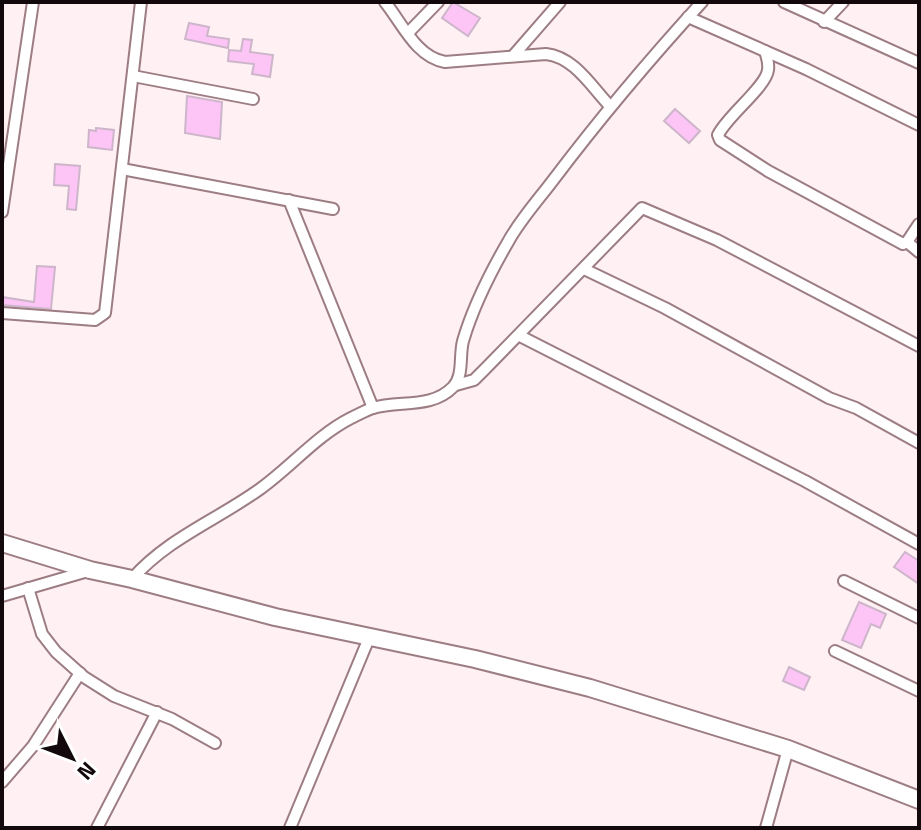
<svg xmlns="http://www.w3.org/2000/svg" width="921" height="830" viewBox="0 0 921 830" font-family="'Titillium Web',sans-serif">
<style>
.building{fill:#fdc5f6;stroke:#cdb5ca;stroke-width:2}
.lines{fill:none;stroke-linecap:round;stroke-linejoin:round}
.minor-casing{stroke:#9d7d84;stroke-width:14}
.primary-casing{stroke:#9d7d84;stroke-width:20}
.minor{stroke:#fff;stroke-width:10}
.primary{stroke:#fff;stroke-width:16}
</style>
<rect width="100%" height="100%" fill="#fef0f3"/>
<g class="building">
<path d="M 453,2 L 480,18 L 468,36 L 442,18 Z"/>
<path d="M 189,23 L 209,27 L 207,36 L 229,39 L 228,48 L 185,39 Z"/>
<path d="M 243,39 L 252,40 L 250,52 L 273,55 L 270,77 L 252,74 L 254,64 L 228,61 L 229,50 L 241,51 Z"/>
<path d="M 187,96 L 222,102 L 220,139 L 185,133 Z"/>
<path d="M 675,109 L 700,131 L 689,143 L 664,121 Z"/>
<path d="M 96,128 L 114,130 L 112,150 L 88,147 L 89,130 L 96,131 Z"/>
<path d="M 55,164 L 80,166 L 76,210 L 67,209 L 69,186 L 54,185 Z"/>
<path d="M 37,266 L 55,267 L 51,309 L 2,305 L 2,297 L 34,302 Z"/>
<path d="M 905,552 L 919,561 L 919,584 L 894,567 Z"/>
<path d="M 859,602 L 886,614 L 880,628 L 871,624 L 861,648 L 842,640 Z"/>
<path d="M 789,667 L 810,677 L 804,690 L 783,681 Z"/>
</g>
<g class="lines">
<defs>
<g id="minor">
<path d="M 385,2 C 402,23 416,57 445,62 L 546,54 C 574,57 591,86 609,105"/>
<path d="M 784,2 L 919,63"/>
<path d="M 688,17 L 806,69 L 919,125"/>
<path d="M 824,22 L 843,2"/>
<path d="M 408,33 L 438,2"/>
<path d="M 765,51 C 767,57 769,64 768,70 C 766,87 727,116 718,135 L 720,140 L 768,171 L 903,244 L 907,242 L 919,224"/>
<path d="M 513,56 L 560,2"/>
<path d="M 133,76 L 253,99"/>
<path d="M 122,169 L 333,209"/>
<path d="M 289,200 L 373,408"/>
<path d="M 2,212 L 33,2"/>
<path d="M 907,242 L 919,252"/>
<path d="M 584,269 L 665,308 L 829,398 L 856,408 L 919,443"/>
<path d="M 2,313 L 95,320 L 105,313 L 141,2"/>
<path d="M 520,336 L 805,481 L 919,544"/>
<path d="M 456,385 L 474,380 L 487,367 L 642,208 L 717,240 L 919,346"/>
<path d="M 132,579 C 168,538 217,520 260,489 C 292,466 316,436 351,418 C 358,415 366,410 373,408 C 399,400 432,409 453,387 C 464,375 459,356 463,341 C 473,307 490,273 508,242 C 520,220 539,199 554,179 C 601,117 650,59 702,2"/>
<path d="M 844,581 L 919,618"/>
<path d="M 28,588 L 42,634 L 56,652 L 84,677 L 114,696 L 172,719 L 215,743"/>
<path d="M 2,596 L 88,571"/>
<path d="M 835,651 L 919,691"/>
<path d="M 2,782 L 33,746 L 80,673"/>
<path d="M 97,828 L 157,712"/>
<path d="M 290,828 L 369,638"/>
<path d="M 766,828 L 788,749"/>
</g>
<path id="primary" d="M 2,543 L 90,570 L 132,579 L 275,617 L 475,659 L 590,688 L 788,749 L 919,800"/>
</defs>
<use href="#minor" class="minor-casing"/>
<use href="#primary" class="primary-casing"/>
<use href="#minor" class="minor"/>
<use href="#primary" class="primary"/>
</g>
<rect width="921" height="830" fill="none" stroke="#13080b" stroke-width="8"/>
<g transform="translate(72 758) rotate(132)" stroke="#ffffff" stroke-width="6" paint-order="stroke">
<path d="M0-6L14 30L0 20L-14 30Z" fill="#13080b"/>
<text y="-12" font-size="22" font-weight="bold" text-anchor="middle" fill="#13080b">N</text>
</g>
</svg>
